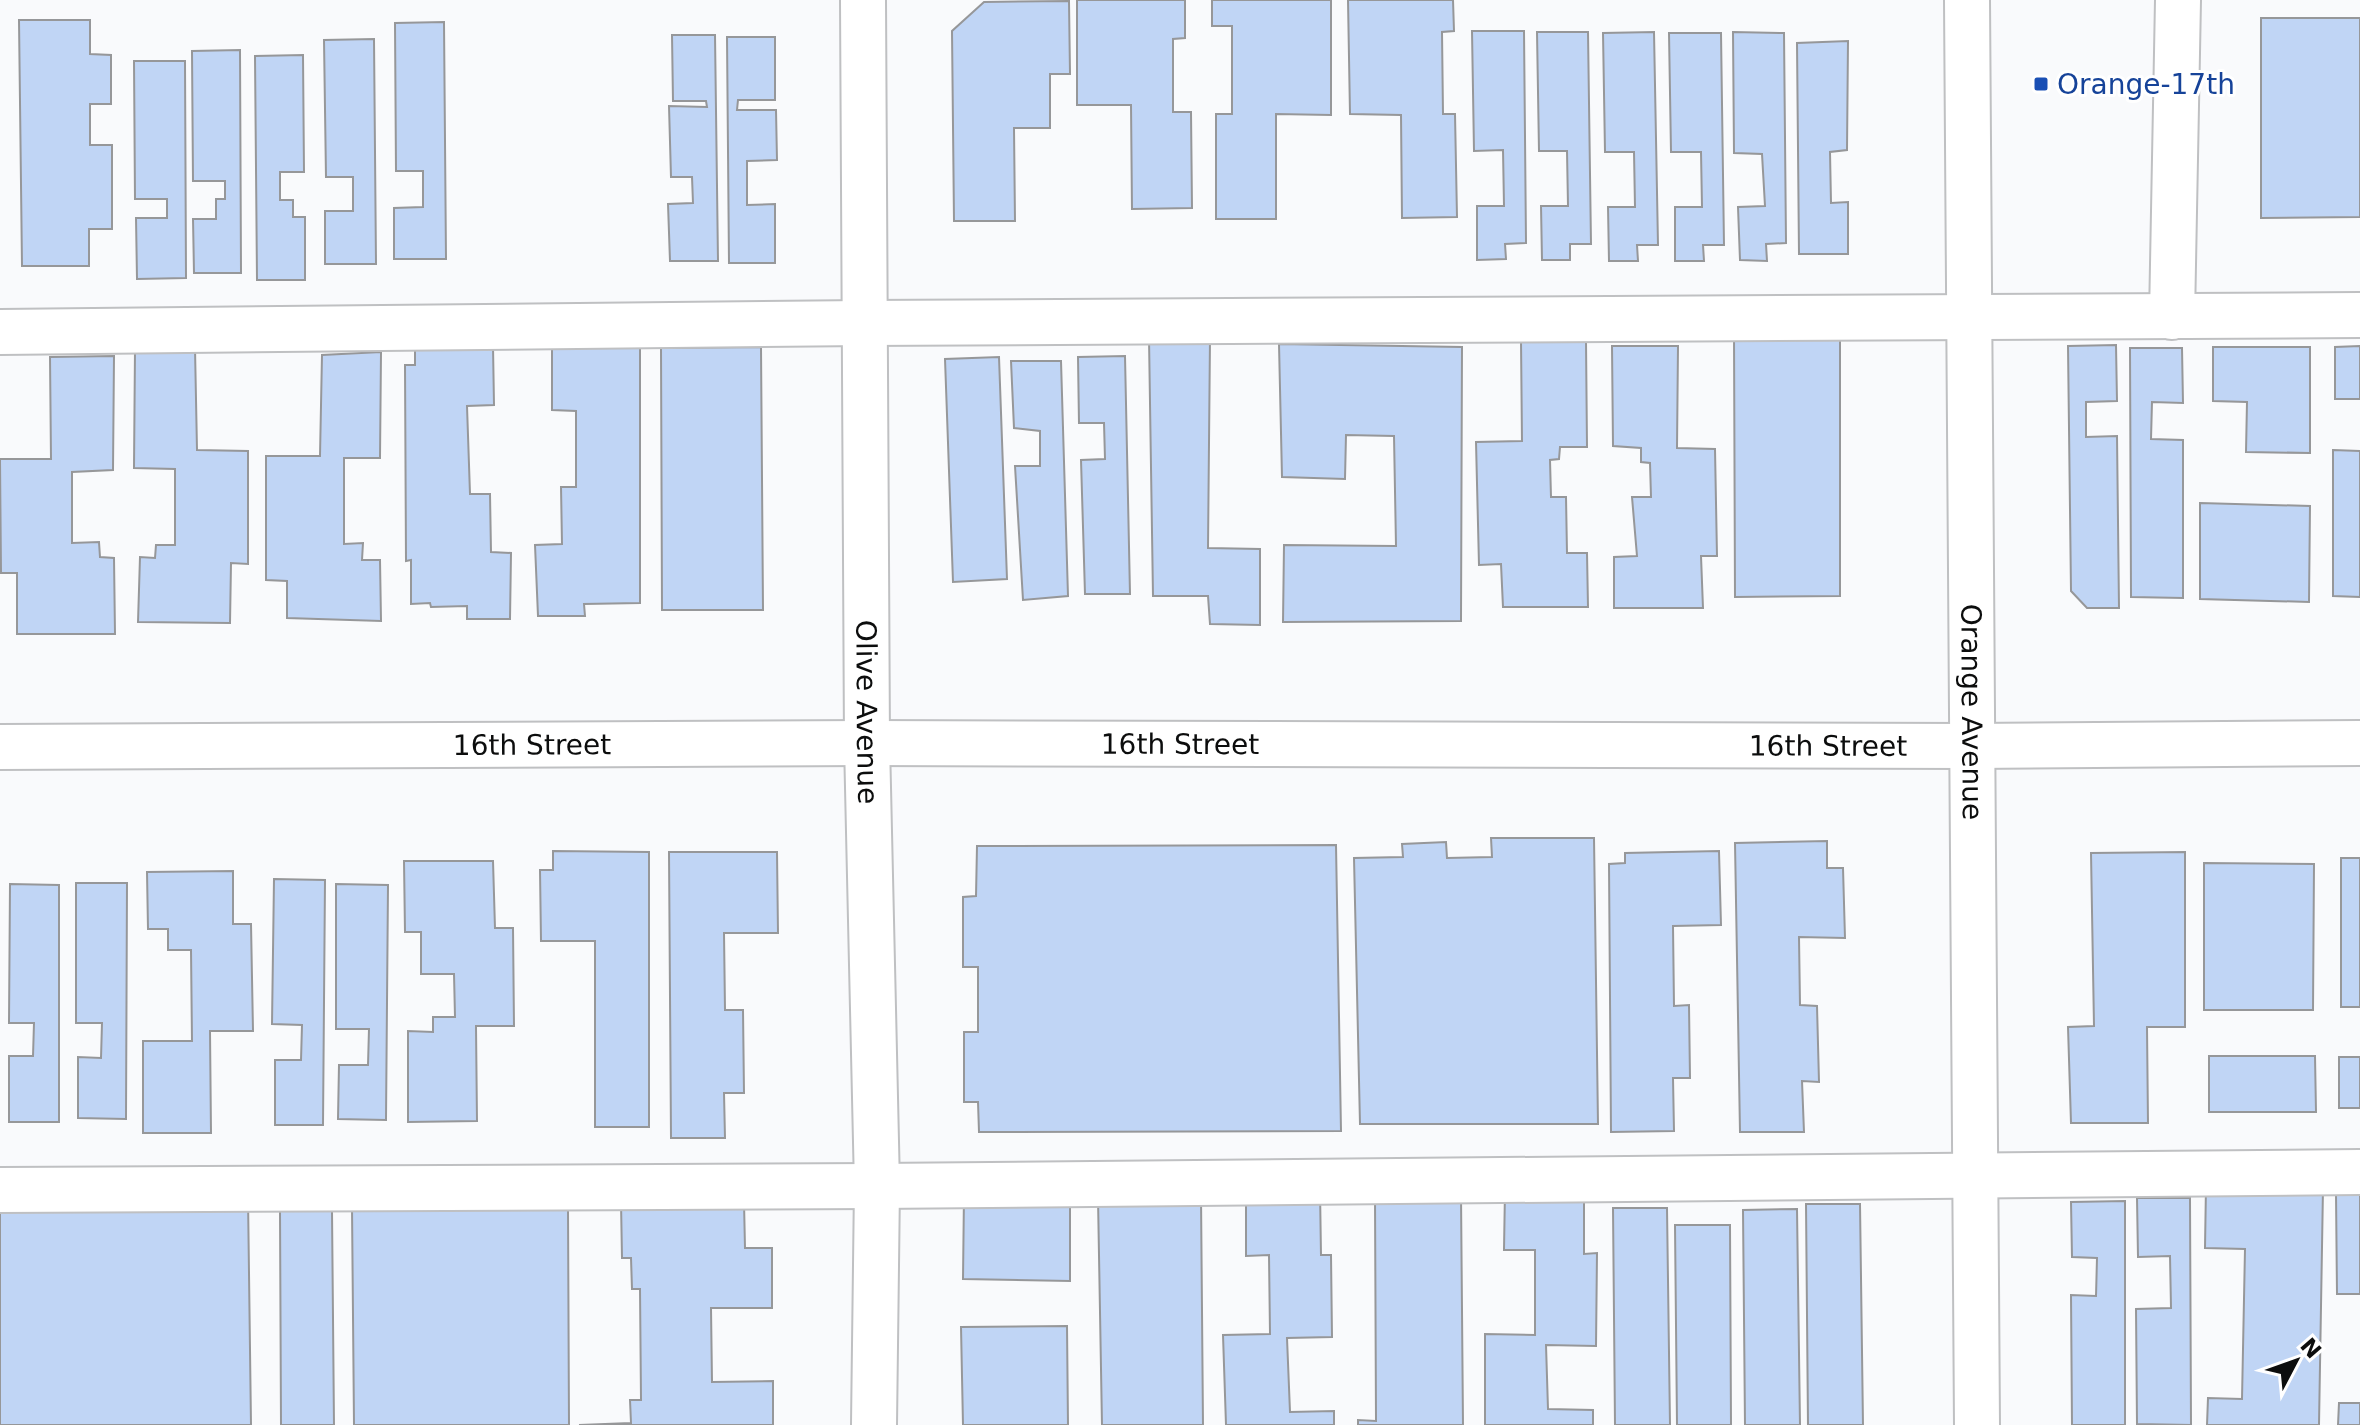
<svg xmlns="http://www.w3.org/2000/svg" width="2360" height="1425" viewBox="0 0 2360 1425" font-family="'DejaVu Sans',sans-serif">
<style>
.building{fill:#c0d5f5;stroke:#969799;stroke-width:2}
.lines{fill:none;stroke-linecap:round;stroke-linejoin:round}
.minor-casing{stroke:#bfc0c2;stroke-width:48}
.minor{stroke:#fff;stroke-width:44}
.transit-dot{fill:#1a4fb4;stroke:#fff;stroke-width:3}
.labels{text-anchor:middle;stroke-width:6;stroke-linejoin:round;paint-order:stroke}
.transit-label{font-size:28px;fill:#164399;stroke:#fff;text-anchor:start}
.street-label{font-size:28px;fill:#0c0d0d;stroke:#fff}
</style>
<rect width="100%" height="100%" fill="#f9fafc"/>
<g class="building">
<path d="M 1077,0 L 1185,0 L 1185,38 L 1173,39 L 1173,112 L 1191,112 L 1192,208 L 1132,209 L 1131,105 L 1077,105 Z"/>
<path d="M 1212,0 L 1331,0 L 1331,115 L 1276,114 L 1276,219 L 1216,219 L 1216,114 L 1232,114 L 1232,26 L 1212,26 Z"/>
<path d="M 1348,0 L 1453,0 L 1454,31 L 1442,32 L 1443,114 L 1455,114 L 1457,217 L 1402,218 L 1401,115 L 1350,114 Z"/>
<path d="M 1069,1 L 1070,74 L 1050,74 L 1050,128 L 1014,128 L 1015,221 L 954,221 L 952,31 L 984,2 Z"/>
<path d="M 2261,18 L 2360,18 L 2360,217 L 2261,218 Z"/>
<path d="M 19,20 L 90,20 L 90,54 L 111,55 L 111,104 L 90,104 L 90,145 L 112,145 L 112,229 L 89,229 L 89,266 L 22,266 Z"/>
<path d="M 444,22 L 446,259 L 394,259 L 394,208 L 423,207 L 423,171 L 396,171 L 395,23 Z"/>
<path d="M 1472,31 L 1524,31 L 1526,243 L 1505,244 L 1506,259 L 1477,260 L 1477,206 L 1504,206 L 1503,150 L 1474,151 Z"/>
<path d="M 1537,32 L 1588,32 L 1591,244 L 1570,244 L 1570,260 L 1542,260 L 1541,206 L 1568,206 L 1567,151 L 1539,151 Z"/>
<path d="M 1654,32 L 1658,245 L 1637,245 L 1638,261 L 1609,261 L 1608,207 L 1635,207 L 1634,152 L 1605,152 L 1603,33 Z"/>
<path d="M 1733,32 L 1784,33 L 1786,243 L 1766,244 L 1767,261 L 1740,260 L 1738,207 L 1765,206 L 1762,154 L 1734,153 Z"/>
<path d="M 1669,33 L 1721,33 L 1724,245 L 1703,245 L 1704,261 L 1675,261 L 1675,207 L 1702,207 L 1701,152 L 1671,152 Z"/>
<path d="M 672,35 L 715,35 L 718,261 L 670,261 L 668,204 L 693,203 L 692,177 L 671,177 L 669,106 L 707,107 L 706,101 L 673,101 Z"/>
<path d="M 727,37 L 775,37 L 775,100 L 738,100 L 737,110 L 776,110 L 777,160 L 747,161 L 747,205 L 775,204 L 775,263 L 729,263 Z"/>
<path d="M 374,39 L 376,264 L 325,264 L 325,211 L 353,211 L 353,177 L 326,177 L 324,40 Z"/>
<path d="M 1848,41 L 1847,150 L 1830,152 L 1831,203 L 1848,202 L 1848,254 L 1799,254 L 1797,43 Z"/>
<path d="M 240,50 L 241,273 L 194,273 L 193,219 L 216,219 L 216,199 L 225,199 L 225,181 L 193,181 L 192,51 Z"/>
<path d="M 303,55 L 304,172 L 280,172 L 280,200 L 293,200 L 293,217 L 305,217 L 305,280 L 257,280 L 255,56 Z"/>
<path d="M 134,61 L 185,61 L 186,278 L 137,279 L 136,218 L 167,218 L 167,199 L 135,199 Z"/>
<path d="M 1734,334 L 1840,334 L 1840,596 L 1735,597 Z"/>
<path d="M 1149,338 L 1210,338 L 1208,548 L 1260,549 L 1260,625 L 1210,624 L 1208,596 L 1153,596 Z"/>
<path d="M 552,341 L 640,341 L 640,603 L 584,604 L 585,616 L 538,616 L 535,545 L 562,544 L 561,487 L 576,487 L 576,411 L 552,410 Z"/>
<path d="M 1521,341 L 1586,341 L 1587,447 L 1560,447 L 1559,459 L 1550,460 L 1551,497 L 1566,497 L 1567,553 L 1587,553 L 1588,607 L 1503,607 L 1501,564 L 1479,565 L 1476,442 L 1522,441 Z"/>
<path d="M 1279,344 L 1462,347 L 1461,621 L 1283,622 L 1284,545 L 1396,546 L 1394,436 L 1346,435 L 1345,479 L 1282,477 Z"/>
<path d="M 2116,345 L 2117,401 L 2086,402 L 2086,437 L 2117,436 L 2119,608 L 2087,608 L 2071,591 L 2068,346 Z"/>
<path d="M 493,346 L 494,405 L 467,406 L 470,494 L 490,494 L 491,552 L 511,553 L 510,619 L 467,619 L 467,606 L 431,607 L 430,603 L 411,604 L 411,560 L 406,561 L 405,365 L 415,365 L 415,348 Z"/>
<path d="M 1612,346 L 1678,346 L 1677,448 L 1715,449 L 1717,556 L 1701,556 L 1703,608 L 1614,608 L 1614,557 L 1637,556 L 1632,497 L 1651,497 L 1650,463 L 1641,462 L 1641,448 L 1613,446 Z"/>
<path d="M 2360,346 L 2360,399 L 2335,399 L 2335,347 Z"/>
<path d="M 761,347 L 763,610 L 662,610 L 661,348 Z"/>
<path d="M 2213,347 L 2310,347 L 2310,453 L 2246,452 L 2247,402 L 2213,401 Z"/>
<path d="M 195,348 L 197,450 L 248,451 L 248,564 L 231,563 L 230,623 L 138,622 L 140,557 L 155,558 L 156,545 L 175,545 L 175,469 L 134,468 L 135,349 Z"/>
<path d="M 2130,348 L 2182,348 L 2183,403 L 2152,402 L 2151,439 L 2183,440 L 2183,598 L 2131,597 Z"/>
<path d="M 381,352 L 380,458 L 344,458 L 344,544 L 363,543 L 362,560 L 380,560 L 381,621 L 287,618 L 287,581 L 266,580 L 266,456 L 320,456 L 322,355 Z"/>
<path d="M 114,356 L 113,470 L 72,472 L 72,543 L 99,542 L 100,557 L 114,558 L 115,634 L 17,634 L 17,573 L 1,573 L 0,459 L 51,459 L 50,357 Z"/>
<path d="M 1125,356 L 1130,594 L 1085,594 L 1081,460 L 1105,459 L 1104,423 L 1079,423 L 1078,357 Z"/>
<path d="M 999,357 L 1007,579 L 953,582 L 945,359 Z"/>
<path d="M 1011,361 L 1061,361 L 1068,596 L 1023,600 L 1015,466 L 1040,466 L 1040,431 L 1014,428 Z"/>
<path d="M 2333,450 L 2360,451 L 2360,597 L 2333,596 Z"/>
<path d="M 2200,503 L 2310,506 L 2309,602 L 2200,599 Z"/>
<path d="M 1491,838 L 1594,838 L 1598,1124 L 1360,1124 L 1354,858 L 1403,857 L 1402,844 L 1446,842 L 1447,858 L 1492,857 Z"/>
<path d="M 1827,841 L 1827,868 L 1843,868 L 1845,938 L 1799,937 L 1800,1005 L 1817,1006 L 1819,1082 L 1802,1081 L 1804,1132 L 1740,1132 L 1735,843 Z"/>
<path d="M 1336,845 L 1341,1131 L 979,1132 L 978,1102 L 964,1102 L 964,1032 L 978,1032 L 978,967 L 963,967 L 963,897 L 976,896 L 977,846 Z"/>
<path d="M 553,851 L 649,852 L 649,1127 L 595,1127 L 595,941 L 541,941 L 540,870 L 553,870 Z"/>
<path d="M 1719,851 L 1721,925 L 1673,926 L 1674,1006 L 1689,1005 L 1690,1078 L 1673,1078 L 1674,1131 L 1611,1132 L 1609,864 L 1625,863 L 1625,853 Z"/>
<path d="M 669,852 L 777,852 L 778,933 L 724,933 L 725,1010 L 743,1010 L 744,1093 L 724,1093 L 725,1138 L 671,1138 Z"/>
<path d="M 2185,852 L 2185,1027 L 2147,1027 L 2148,1123 L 2071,1123 L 2068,1027 L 2094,1026 L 2091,853 Z"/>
<rect x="2341" y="858" width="19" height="149"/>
<path d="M 404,861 L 493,861 L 495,928 L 513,928 L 514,1026 L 476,1026 L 477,1121 L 408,1122 L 408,1031 L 433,1032 L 433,1017 L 455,1017 L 454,974 L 421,974 L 421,932 L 405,932 Z"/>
<path d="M 2204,863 L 2314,864 L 2313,1010 L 2204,1010 Z"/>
<path d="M 233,871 L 233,924 L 251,924 L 253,1031 L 210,1031 L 211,1133 L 143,1133 L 143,1041 L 192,1041 L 191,950 L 168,950 L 168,929 L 148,929 L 147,872 Z"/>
<path d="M 274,879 L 325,880 L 323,1125 L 275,1125 L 275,1060 L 301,1060 L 302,1025 L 272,1024 Z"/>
<path d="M 76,883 L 127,883 L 126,1119 L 78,1118 L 78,1057 L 101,1058 L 102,1023 L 76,1023 Z"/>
<path d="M 10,884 L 59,885 L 59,1122 L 9,1122 L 9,1056 L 33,1056 L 34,1023 L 9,1023 Z"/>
<path d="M 336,884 L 388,885 L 386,1120 L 338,1119 L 339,1065 L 368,1065 L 369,1029 L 336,1029 Z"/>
<path d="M 2209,1056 L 2315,1056 L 2316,1112 L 2209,1112 Z"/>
<rect x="2339" y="1057" width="21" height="51"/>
<path d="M 2206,1186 L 2323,1188 L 2319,1425 L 2207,1425 L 2208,1398 L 2242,1399 L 2245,1249 L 2205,1248 Z"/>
<path d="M 1584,1189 L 1584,1254 L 1597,1253 L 1596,1346 L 1546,1345 L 1548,1409 L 1593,1410 L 1593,1425 L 1485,1425 L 1485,1334 L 1535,1335 L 1535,1250 L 1504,1250 L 1505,1190 Z"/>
<path d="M 1246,1190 L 1320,1190 L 1321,1255 L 1331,1255 L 1332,1337 L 1287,1338 L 1290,1412 L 1334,1411 L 1334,1425 L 1226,1425 L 1223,1335 L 1270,1334 L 1269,1255 L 1246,1256 Z"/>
<path d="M 2360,1193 L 2360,1294 L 2337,1294 L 2336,1194 Z"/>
<path d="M 964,1194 L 1070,1196 L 1070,1281 L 963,1279 Z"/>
<path d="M 1461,1195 L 1463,1425 L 1358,1425 L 1358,1420 L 1376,1421 L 1375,1197 Z"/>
<path d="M 1201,1196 L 1203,1425 L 1102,1425 L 1098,1198 Z"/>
<path d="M 248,1197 L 251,1425 L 0,1425 L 0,1201 Z"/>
<path d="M 2137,1198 L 2190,1198 L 2191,1425 L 2137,1424 L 2136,1309 L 2171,1308 L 2170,1256 L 2138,1257 Z"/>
<path d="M 2125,1201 L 2125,1425 L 2072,1425 L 2071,1295 L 2096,1296 L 2097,1258 L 2072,1257 L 2071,1202 Z"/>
<path d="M 621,1202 L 744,1202 L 745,1248 L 772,1248 L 772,1308 L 711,1308 L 712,1382 L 773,1381 L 773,1425 L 579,1425 L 631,1423 L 630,1400 L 641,1400 L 640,1289 L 632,1289 L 631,1258 L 622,1258 Z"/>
<path d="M 1806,1204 L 1860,1204 L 1863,1425 L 1808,1425 Z"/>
<path d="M 352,1207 L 568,1207 L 569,1425 L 354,1425 Z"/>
<path d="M 1613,1208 L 1667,1208 L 1670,1425 L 1615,1425 Z"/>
<path d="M 1797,1209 L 1800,1425 L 1745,1425 L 1743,1210 Z"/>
<path d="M 280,1211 L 332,1211 L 334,1425 L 281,1425 Z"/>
<path d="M 1675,1225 L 1730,1225 L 1731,1425 L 1677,1425 Z"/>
<path d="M 1067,1326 L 1068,1425 L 963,1425 L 961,1327 Z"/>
<path d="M 2339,1403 L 2360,1403 L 2360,1425 L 2338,1425 Z"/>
</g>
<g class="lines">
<defs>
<g id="minor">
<path id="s1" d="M 863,0 L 867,743 L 877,1186 L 874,1425"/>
<path id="s2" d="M 1967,0 L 1977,1425"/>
<path d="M 2172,317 L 2178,0"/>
<path d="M 0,332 L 864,323 L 2360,315"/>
<path id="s3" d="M 0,747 L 867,743 L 1972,746 L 2360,743"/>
<path d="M 0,1190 L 877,1186 L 2360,1172"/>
</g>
</defs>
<use href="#minor" class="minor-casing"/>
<use href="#minor" class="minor"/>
</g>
<rect class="transit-dot" x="2033" y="76" width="16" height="16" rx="4"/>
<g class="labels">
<g class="transit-label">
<text x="2057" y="94">Orange-17th</text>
</g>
<g class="street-label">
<text dy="10" stroke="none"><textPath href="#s2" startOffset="712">Orange Avenue</textPath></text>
<text dy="10" stroke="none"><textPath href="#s1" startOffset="712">Olive Avenue</textPath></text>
<text dy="10" stroke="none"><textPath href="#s3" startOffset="532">16th Street</textPath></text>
<text dy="10" stroke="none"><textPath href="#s3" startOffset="1180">16th Street</textPath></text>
<text dy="10" stroke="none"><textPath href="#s3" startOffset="1828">16th Street</textPath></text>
</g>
</g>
<g transform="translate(2296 1361) rotate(49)" stroke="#ffffff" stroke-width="6" paint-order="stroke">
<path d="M0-6L14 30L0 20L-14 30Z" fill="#0c0d0d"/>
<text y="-12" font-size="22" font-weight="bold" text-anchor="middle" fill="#0c0d0d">N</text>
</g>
</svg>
